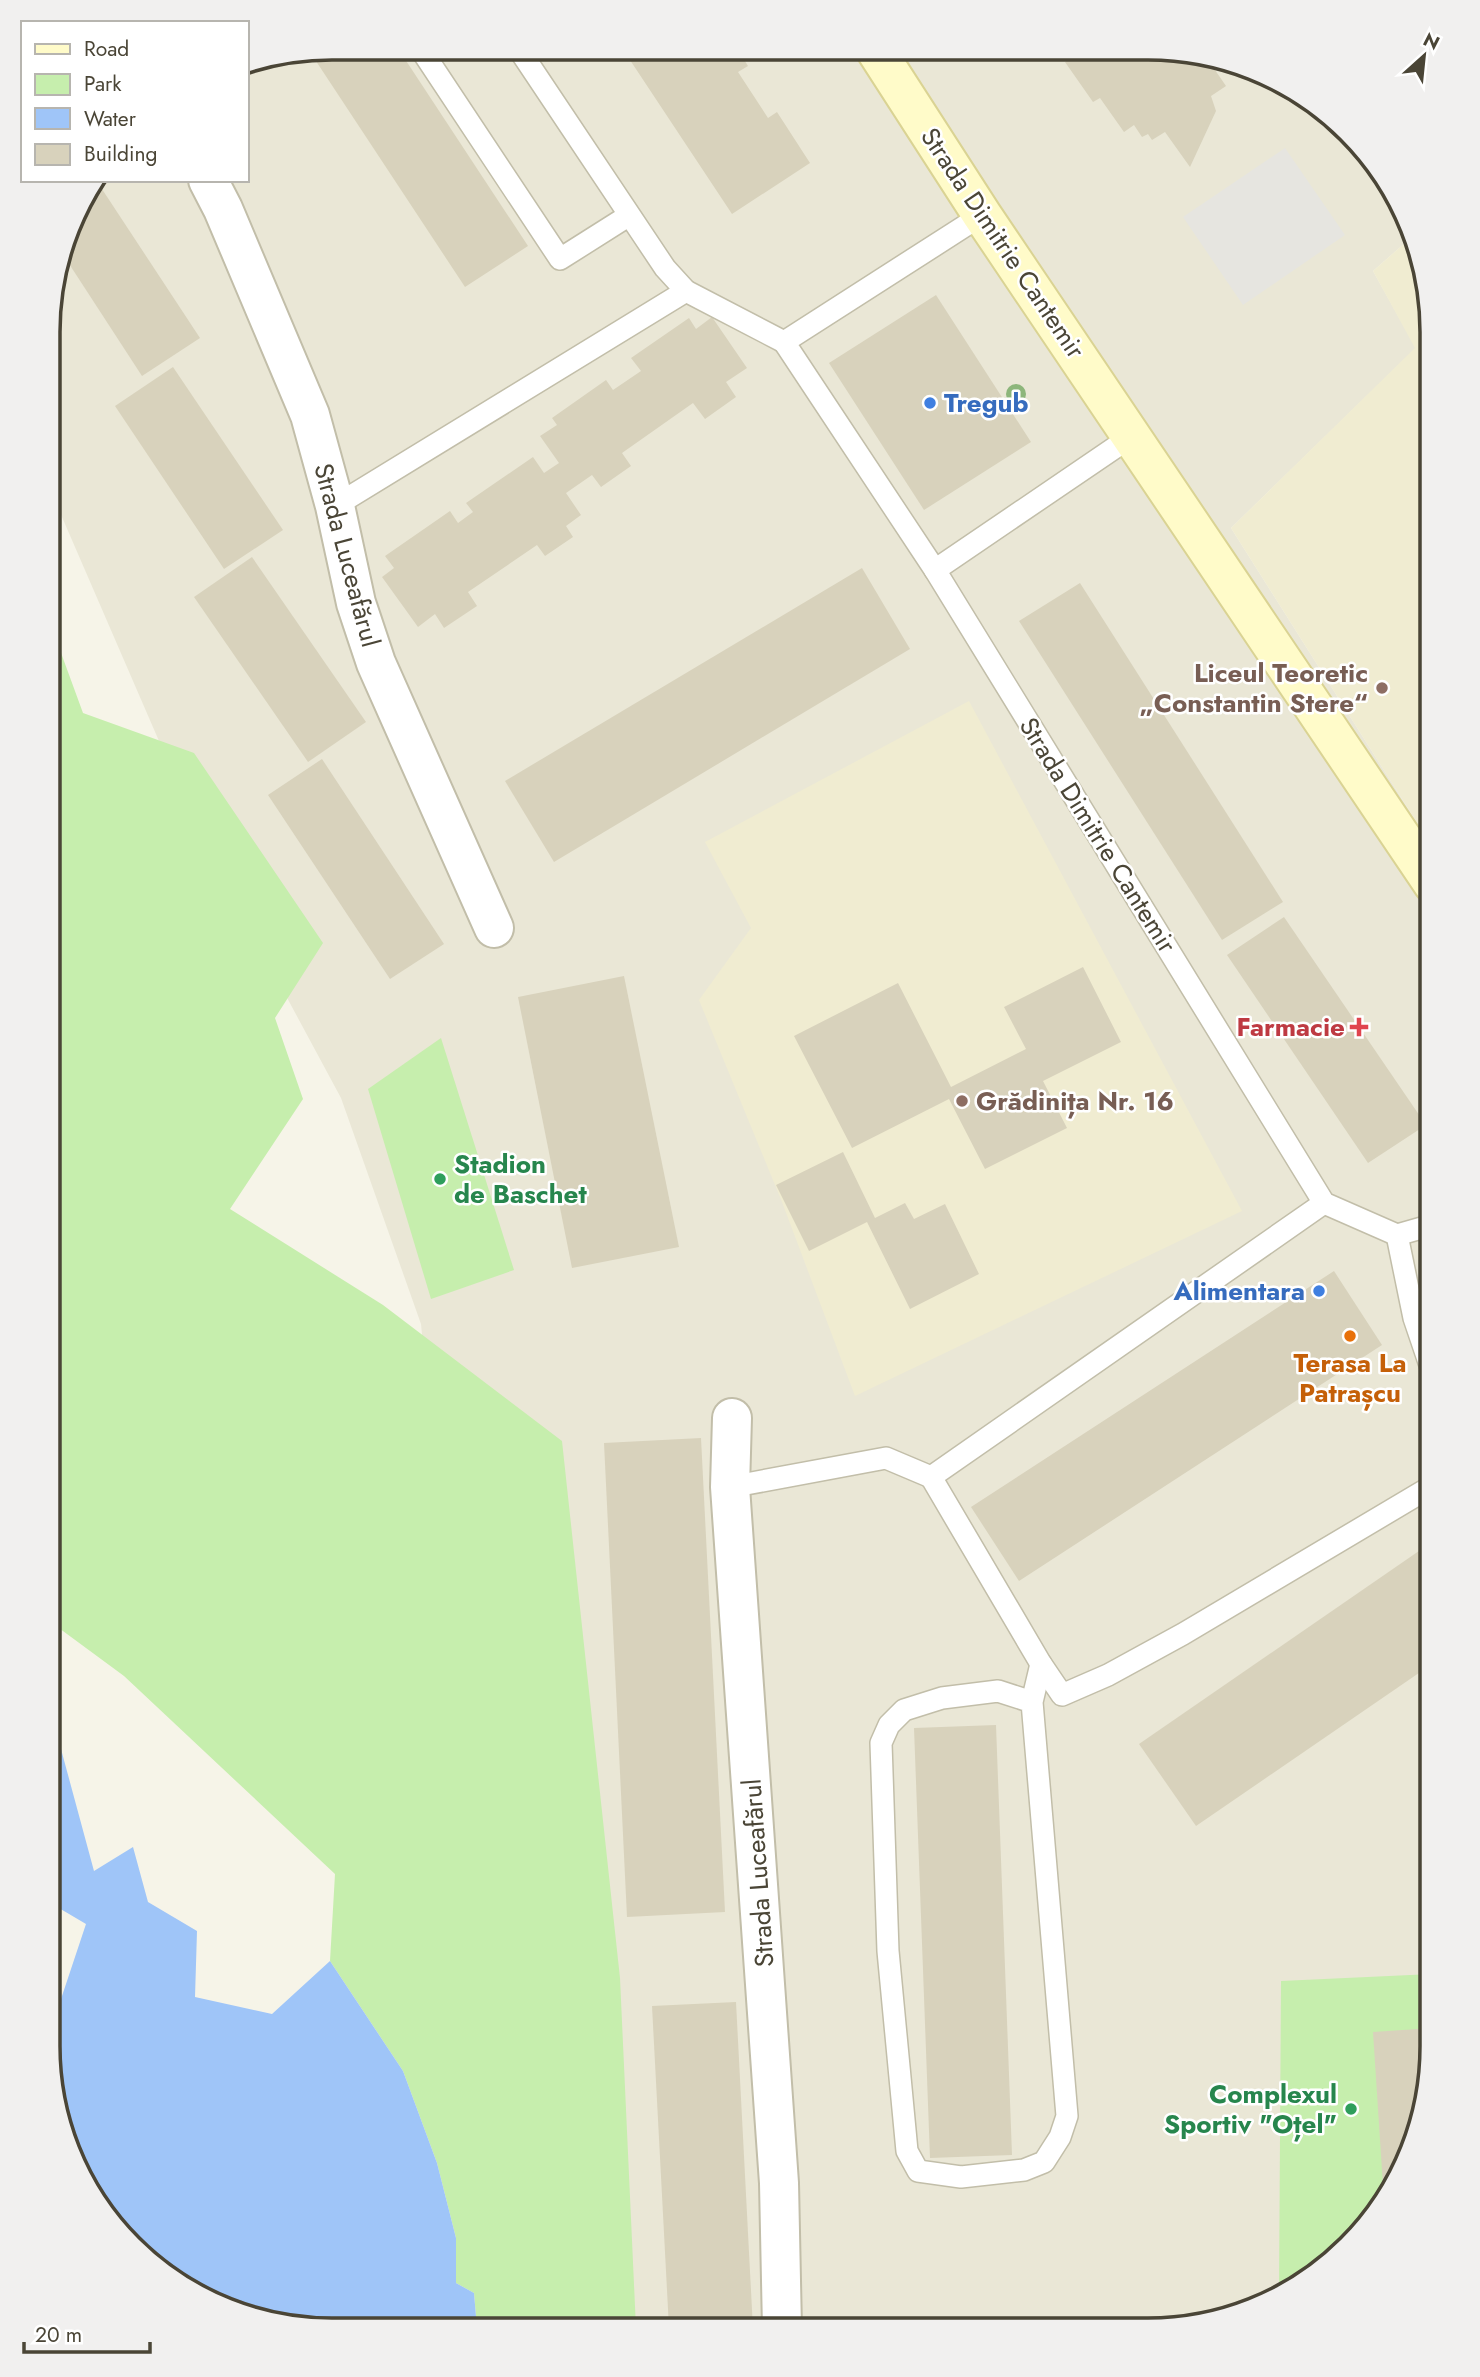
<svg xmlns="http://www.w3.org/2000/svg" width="1480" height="2377" viewBox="0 0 1480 2377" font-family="Jost,sans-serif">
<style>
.residential{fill:#eae7d6}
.education{fill:#f0ecd1}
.green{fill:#c6eead}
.parking{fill:#e6e5e0}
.water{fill:#9fc5f8}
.building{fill:#d8d2bc}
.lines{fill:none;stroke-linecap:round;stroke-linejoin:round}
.lane-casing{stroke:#c2bea9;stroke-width:24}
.street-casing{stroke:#c2bea9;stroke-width:42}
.secondary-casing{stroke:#dad393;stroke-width:42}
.lane{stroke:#fff;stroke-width:21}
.street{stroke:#fff;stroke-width:38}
.secondary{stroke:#fffbc9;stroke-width:38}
.tree{fill:#8db67b}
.shop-dot{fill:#3f7fe0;stroke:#fff;stroke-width:2.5}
.education-dot{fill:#8d6e63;stroke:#fff;stroke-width:2.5}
.health-dot{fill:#e0444e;stroke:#fff;stroke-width:2.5}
.leisure-dot{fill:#2e9e5b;stroke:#fff;stroke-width:2.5}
.food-dot{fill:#e8710a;stroke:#fff;stroke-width:2.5}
.labels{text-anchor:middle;stroke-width:5;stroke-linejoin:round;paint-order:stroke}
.street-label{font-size:26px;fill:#4a4536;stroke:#fff}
.shop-label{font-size:26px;font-weight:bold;fill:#366cbe;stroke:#fff;text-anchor:start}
.education-label{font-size:26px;font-weight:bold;fill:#785e54;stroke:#fff;text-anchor:end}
.health-label{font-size:26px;font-weight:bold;fill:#be3a42;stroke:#fff;text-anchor:end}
.leisure-label{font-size:26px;font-weight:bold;fill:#27864d;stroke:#fff;text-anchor:start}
.food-label{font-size:26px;font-weight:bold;fill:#c56008;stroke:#fff}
.rim{fill:none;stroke:#4a4536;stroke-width:3.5}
</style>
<rect width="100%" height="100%" fill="#f6f4e8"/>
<path class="residential" d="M 332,47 L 1186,50 L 1258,69 L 1322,106 L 1374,159 L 1411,223 L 1414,235 L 1373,271 L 1416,348 L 1231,528 L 1433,848 L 1432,2064 L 1411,2154 L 1374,2218 L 1321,2271 L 1257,2308 L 1149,2330 L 520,2328 L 421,1324 L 341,1098 L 201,838 L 49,487 L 50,295 L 77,206 L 96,180 L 247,180 L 247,64 Z"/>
<g class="education">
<path d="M 1414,235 L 1433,332 L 1433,848 L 1231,528 L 1415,348 L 1373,271 Z"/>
<path d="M 969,701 L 1242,1211 L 855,1396 L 782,1202 L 699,1000 L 751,928 L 705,842 Z"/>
</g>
<g class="green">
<path d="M 49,620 L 83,713 L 194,753 L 323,943 L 275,1018 L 303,1099 L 230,1209 L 383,1305 L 562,1441 L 620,1978 L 636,2328 L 477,2328 L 474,2293 L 456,2283 L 456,2238 L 437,2163 L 403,2071 L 330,1961 L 335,1874 L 124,1676 L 48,1620 Z"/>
<path d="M 441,1038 L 514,1270 L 431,1299 L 368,1089 Z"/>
<path d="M 1432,1974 L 1432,2064 L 1411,2154 L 1374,2218 L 1321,2271 L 1284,2293 L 1279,2293 L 1281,1981 Z"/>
</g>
<path class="parking" d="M 1285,148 L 1345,235 L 1243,305 L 1183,217 Z"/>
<path class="water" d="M 48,1701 L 94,1871 L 133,1847 L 148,1902 L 197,1931 L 195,1997 L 272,2014 L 330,1961 L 403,2071 L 437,2163 L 456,2238 L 456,2283 L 474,2293 L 477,2328 L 295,2327 L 222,2308 L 158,2271 L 106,2218 L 69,2154 L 47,2045 L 47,2024 L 52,2026 L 86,1924 L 47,1901 Z"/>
<g class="building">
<path d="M 332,47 L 397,47 L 528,246 L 465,287 L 310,52 Z"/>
<path d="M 631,48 L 737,48 L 748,66 L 738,72 L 768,118 L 777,112 L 810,163 L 732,214 L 626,54 L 632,50 Z"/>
<path d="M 1066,49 L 1186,50 L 1220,59 L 1224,64 L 1215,70 L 1226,86 L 1211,96 L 1216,111 L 1190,167 L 1165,132 L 1152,140 L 1148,134 L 1142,137 L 1134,125 L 1124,132 L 1100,98 L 1093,102 L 1065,62 L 1072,58 Z"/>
<path d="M 96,180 L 200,338 L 142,376 L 62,253 L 77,206 Z"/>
<path d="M 936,295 L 1031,442 L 924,510 L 829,363 Z"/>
<path d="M 1429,311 L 1433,332 L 1433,490 L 1430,490 L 1423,312 Z"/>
<path d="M 712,317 L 747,368 L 726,382 L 736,397 L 705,419 L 693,403 L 622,453 L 631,466 L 601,487 L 592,475 L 566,493 L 581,515 L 566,526 L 573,537 L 545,556 L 537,545 L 468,592 L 477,606 L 444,628 L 435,614 L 418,627 L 382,577 L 394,568 L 385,556 L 450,511 L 458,523 L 473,512 L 466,503 L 533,457 L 544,473 L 559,463 L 540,436 L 557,425 L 552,418 L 606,380 L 613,390 L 641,371 L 631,358 L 689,318 L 696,329 Z"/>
<path d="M 173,367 L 283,530 L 224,569 L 115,406 Z"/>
<path d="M 252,557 L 366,722 L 308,762 L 194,597 Z"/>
<path d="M 862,568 L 910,649 L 554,862 L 505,781 Z"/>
<path d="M 1080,583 L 1283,902 L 1222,940 L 1019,621 Z"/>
<path d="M 322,759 L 444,944 L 390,979 L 268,795 Z"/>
<path d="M 1284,917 L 1426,1125 L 1368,1163 L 1227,955 Z"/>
<path d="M 1083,967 L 1121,1042 L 1043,1081 L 1067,1128 L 985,1169 L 949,1099 L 852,1148 L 794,1036 L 898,983 L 951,1087 L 1026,1049 L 1004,1007 Z"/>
<path d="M 624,976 L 679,1247 L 572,1268 L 518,997 Z"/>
<path d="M 843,1152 L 875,1218 L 905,1203 L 914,1219 L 945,1204 L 979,1274 L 910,1309 L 867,1222 L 809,1251 L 776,1185 Z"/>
<path d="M 1334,1271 L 1382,1345 L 1019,1581 L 971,1507 Z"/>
<path d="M 701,1438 L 725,1912 L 627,1917 L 604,1443 Z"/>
<path d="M 1432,1542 L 1432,1664 L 1196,1826 L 1139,1744 Z"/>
<path d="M 996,1725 L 1012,2155 L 930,2158 L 914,1728 Z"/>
<path d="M 736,2002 L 753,2329 L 669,2328 L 652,2006 Z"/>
<path d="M 1432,2028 L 1432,2064 L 1411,2154 L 1384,2201 L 1373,2032 Z"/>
<path d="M 1168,2318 L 1169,2326 L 1149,2330 L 1047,2329 L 1047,2327 Z"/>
</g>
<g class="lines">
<defs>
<g id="lane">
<path d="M 420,48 L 560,259 L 628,216"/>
<path d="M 518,48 L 665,268 L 686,291 L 784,342"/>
<path d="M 1132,436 L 935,570 L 1324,1203 L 1397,1235 L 1432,1225"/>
<path d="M 335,506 L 686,291"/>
<path d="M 935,570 L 784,342 L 982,215"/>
<path d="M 1397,1235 L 1414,1318 L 1432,1371"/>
<path d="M 931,1477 L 1041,1664 L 1062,1695 L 1108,1675 L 1183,1634 L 1432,1486"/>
<path d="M 730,1487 L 886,1458 L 931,1477 L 1324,1203"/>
<path d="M 1032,1702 L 998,1691 L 942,1698 L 904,1710 L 889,1725 L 881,1743 L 888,1951 L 907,2151 L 918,2171 L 961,2177 L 1024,2170 L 1044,2162 L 1060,2137 L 1067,2116 L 1032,1702 L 1041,1664"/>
</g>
<g id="street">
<path d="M 208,180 L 223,209 L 310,415 L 335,506 L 356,603 L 376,663 L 494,928"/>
<path d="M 732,1418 L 730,1487 L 779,2183 L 782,2329"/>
</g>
<path id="secondary" d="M 875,49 L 982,215 L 1433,884"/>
</defs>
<use href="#lane" class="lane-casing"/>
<use href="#street" class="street-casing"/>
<use href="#secondary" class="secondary-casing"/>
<use href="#lane" class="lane"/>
<use href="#street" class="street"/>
<use href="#secondary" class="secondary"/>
</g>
<circle class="tree" cx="1016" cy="394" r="10"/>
<g class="shop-dot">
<circle cx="930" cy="403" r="7"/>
<circle cx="1319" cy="1291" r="7"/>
</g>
<g class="education-dot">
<circle cx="1382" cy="688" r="7"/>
<circle cx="962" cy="1101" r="7"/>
</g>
<path class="health-dot" d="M1355.5 1016.5h7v7h7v7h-7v7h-7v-7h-7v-7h7z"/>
<g class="leisure-dot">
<circle cx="440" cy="1179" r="7"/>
<circle cx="1351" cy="2109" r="7"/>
</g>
<circle class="food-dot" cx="1350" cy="1336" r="7"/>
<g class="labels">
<g class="street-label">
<text transform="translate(1003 243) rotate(56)" y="9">Strada Dimitrie Cantemir</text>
<text transform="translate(347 555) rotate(75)" y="9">Strada Luceafărul</text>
<text transform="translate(1098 835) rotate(58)" y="9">Strada Dimitrie Cantemir</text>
<text transform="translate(758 1873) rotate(-94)" y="9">Strada Luceafărul</text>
</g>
<g class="shop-label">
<text x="944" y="412">Tregub</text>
<text x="1305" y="1300" text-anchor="end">Alimentara</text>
</g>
<g class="education-label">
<text x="1368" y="682">Liceul Teoretic<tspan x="1368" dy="30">„Constantin Stere“</tspan></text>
<text x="976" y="1110" text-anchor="start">Grădinița Nr. 16</text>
</g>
<g class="health-label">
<text x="1345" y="1036">Farmacie</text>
</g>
<g class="leisure-label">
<text x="454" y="1173">Stadion<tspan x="454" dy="30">de Baschet</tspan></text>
<text x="1337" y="2103" text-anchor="end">Complexul<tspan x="1337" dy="30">Sportiv "Oțel"</tspan></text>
</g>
<g class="food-label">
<text x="1350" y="1372">Terasa La<tspan x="1350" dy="30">Patrașcu</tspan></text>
</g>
</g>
<path d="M0 0H1480V2377H0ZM332 60H1148A272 272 0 0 1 1420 332V2046A272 272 0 0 1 1148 2318H332A272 272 0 0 1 60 2046V332A272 272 0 0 1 332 60Z" fill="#f1f0ef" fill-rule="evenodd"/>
<path class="rim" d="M332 60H1148A272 272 0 0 1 1420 332V2046A272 272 0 0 1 1148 2318H332A272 272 0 0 1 60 2046V332A272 272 0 0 1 332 60Z"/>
<rect x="21" y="21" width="228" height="161" fill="#ffffff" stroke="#b7b5af" stroke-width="2"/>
<rect x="35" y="44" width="35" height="10" fill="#fffbc9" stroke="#b7b5af" stroke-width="2"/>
<text x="84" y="56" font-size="21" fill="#4a4536">Road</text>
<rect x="35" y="74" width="35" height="21" fill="#c6eead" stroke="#b7b5af" stroke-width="2"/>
<text x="84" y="91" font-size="21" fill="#4a4536">Park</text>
<rect x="35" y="108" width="35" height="21" fill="#9fc5f8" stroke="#b7b5af" stroke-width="2"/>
<text x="84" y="126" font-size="21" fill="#4a4536">Water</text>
<rect x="35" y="144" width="35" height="21" fill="#d8d2bc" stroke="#b7b5af" stroke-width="2"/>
<text x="84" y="161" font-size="21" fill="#4a4536">Building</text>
<g transform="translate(1424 56) rotate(27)" stroke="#ffffff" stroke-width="5" paint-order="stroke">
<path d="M0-5L12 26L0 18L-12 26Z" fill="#4a4536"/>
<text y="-10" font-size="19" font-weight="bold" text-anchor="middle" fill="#4a4536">N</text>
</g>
<path d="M24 2342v10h126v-10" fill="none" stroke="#4a4536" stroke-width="3.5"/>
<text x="35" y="2342" font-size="21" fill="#4a4536" stroke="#ffffff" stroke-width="5" paint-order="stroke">20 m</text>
</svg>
